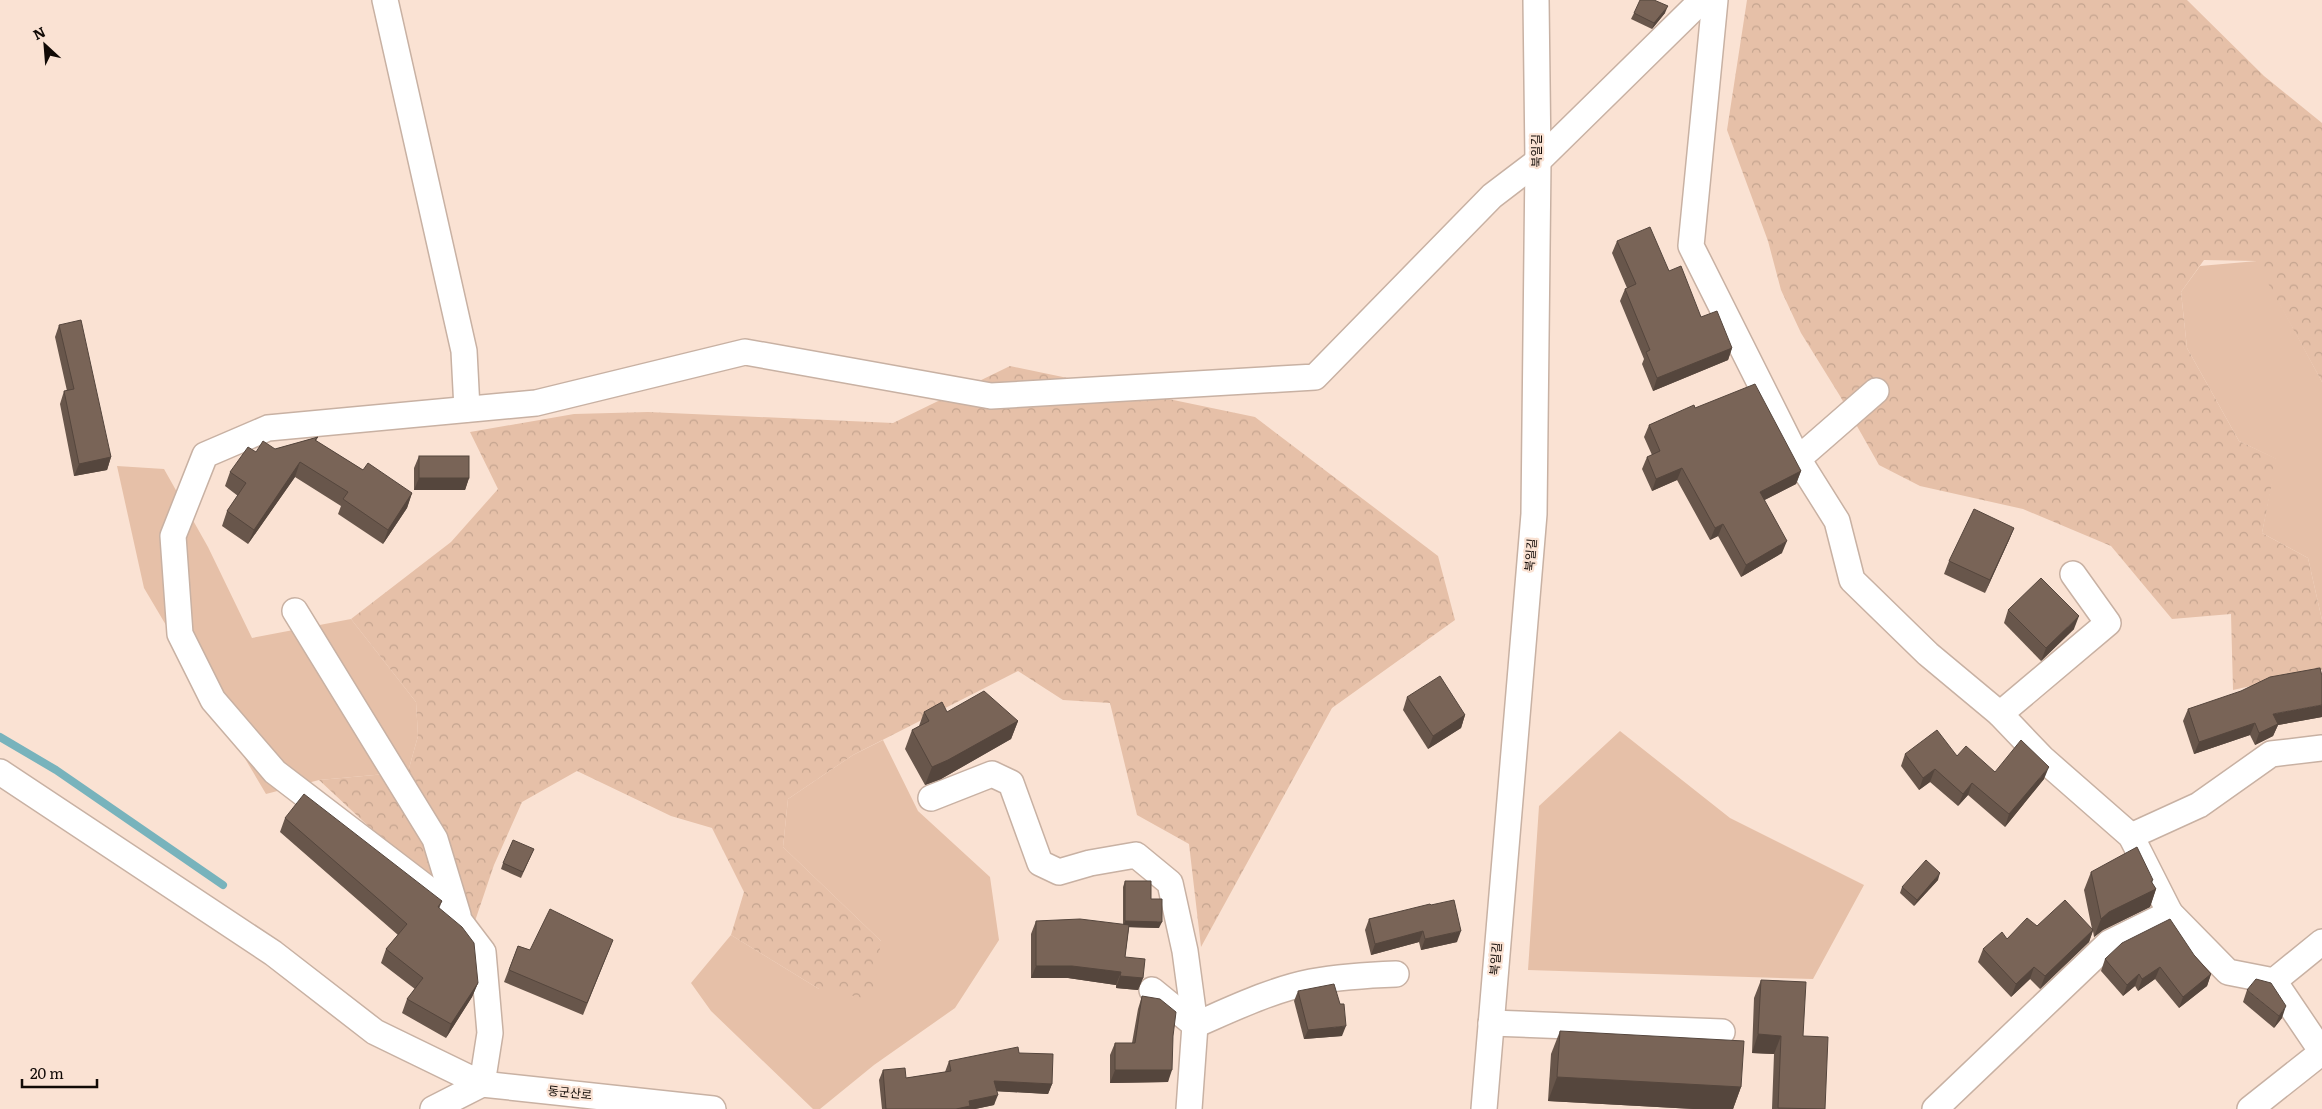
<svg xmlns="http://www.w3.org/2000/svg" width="2322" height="1109" viewBox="0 0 2322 1109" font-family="Literata,'Noto Sans KR',serif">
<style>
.grass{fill:#e6c0a8}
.forest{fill:url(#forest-crowns)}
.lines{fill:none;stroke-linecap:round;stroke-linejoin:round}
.stream{stroke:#78b3bc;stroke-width:8}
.minor-casing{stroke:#c8b1a3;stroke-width:28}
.minor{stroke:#fff;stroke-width:25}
.wall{fill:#68564b}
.shaded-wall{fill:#55463d}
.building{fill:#796457;stroke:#55463d}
.labels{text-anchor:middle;stroke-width:4.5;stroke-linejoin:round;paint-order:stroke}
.street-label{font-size:12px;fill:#110a06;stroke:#fae2d3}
</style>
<defs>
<pattern id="forest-crowns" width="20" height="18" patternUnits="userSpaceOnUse" patternTransform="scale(1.25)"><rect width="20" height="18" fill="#e6c0a8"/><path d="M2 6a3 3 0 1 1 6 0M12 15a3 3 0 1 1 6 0" fill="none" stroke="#c4a48f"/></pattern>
</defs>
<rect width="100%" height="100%" fill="#fae2d3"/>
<g class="grass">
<path d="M 2257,261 L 2322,382 L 2322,620 L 2308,558 L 2262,533 L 2276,459 L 2239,441 L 2187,348 L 2181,292 L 2200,266 Z"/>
<path d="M 117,466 L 164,469 L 208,547 L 252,638 L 351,619 L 416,702 L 418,736 L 408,772 L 319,780 L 266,794 L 144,588 Z"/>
<path d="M 1620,731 L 1730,818 L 1864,885 L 1813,979 L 1528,970 L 1539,806 Z"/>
<path d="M 883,740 L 918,811 L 990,877 L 999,940 L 955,1008 L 874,1065 L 820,1109 L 813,1109 L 711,1011 L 691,983 L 731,935 L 819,989 L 881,941 L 783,847 L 788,799 L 853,755 Z"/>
</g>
<g class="forest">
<path d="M 1747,0 L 2187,0 L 2264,76 L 2322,123 L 2322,382 L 2256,261 L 2204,260 L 2181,292 L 2187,348 L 2239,441 L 2277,459 L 2262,533 L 2308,558 L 2322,620 L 2322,670 L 2233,690 L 2231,614 L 2172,619 L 2111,546 L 2023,509 L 1920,486 L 1879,465 L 1840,396 L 1801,333 L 1781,290 L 1768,241 L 1727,130 Z"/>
<path d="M 1010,366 L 1255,417 L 1438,556 L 1455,620 L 1332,708 L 1201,947 L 1189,844 L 1137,815 L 1110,703 L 1063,700 L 1018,671 L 853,755 L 788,799 L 783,847 L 881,941 L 873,1000 L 819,989 L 731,935 L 744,892 L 712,828 L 671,816 L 577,771 L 522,802 L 494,865 L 475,921 L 424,878 L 319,780 L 408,772 L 418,736 L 416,702 L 351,619 L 451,542 L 498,489 L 470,432 L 574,414 L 648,412 L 893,423 Z"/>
</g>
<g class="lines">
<path class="stream" d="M 0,737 L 56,770 L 223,885"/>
<defs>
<g id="minor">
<path d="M 385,0 L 464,351 L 467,409"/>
<path d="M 1715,0 L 1691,246 L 1798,459 L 1837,521 L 1852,580 L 1928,654 L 2000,714 L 2108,623 L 2073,574"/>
<path d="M 1798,459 L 1876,391"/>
<path d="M 295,611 L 435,839 L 458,915"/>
<path d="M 0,772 L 273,953 L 375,1032 L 482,1084 L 490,1033 L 483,952 L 445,902 L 275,772 L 213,700 L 180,634 L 173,536 L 205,455 L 268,428 L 536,403 L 745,352 L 991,396 L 1315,377 L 1492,196 L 1538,161 L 1702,0"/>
<path d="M 931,798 L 992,774 L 1011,783 L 1040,863 L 1059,872 L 1090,863 L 1136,855 L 1170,883 L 1185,951 L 1195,1025 C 1232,1009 1271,990 1311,982 C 1339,977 1367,975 1396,974"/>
<path d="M 2131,836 L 2199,805 L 2271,754 L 2322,748"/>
<path d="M 2170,913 L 2228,972 L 2274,981 L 2322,942"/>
<path d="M 1152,990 L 1195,1025 L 1189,1109"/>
<path d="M 1491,1023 L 1722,1032"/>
<path d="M 433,1109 L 482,1084 L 713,1109"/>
<path d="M 1484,1109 L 1534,514 L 1538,161 L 1536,0"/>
<path d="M 1935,1109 L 2109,943 L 2170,913 L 2131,836 L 2042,758 L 2000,714"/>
<path d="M 2250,1109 L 2322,1052 L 2274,981"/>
</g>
</defs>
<use href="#minor" class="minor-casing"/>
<use href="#minor" class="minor"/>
</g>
<g class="wall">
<path d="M 1634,13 L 1665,13 L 1652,29 L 1631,19 Z"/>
<path d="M 1617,241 L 1669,271 L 1701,317 L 1732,348 L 1728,360 L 1653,391 L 1642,364 L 1644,359 L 1620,301 L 1625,289 L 1627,288 L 1612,253 Z"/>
<path d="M 59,325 L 111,457 L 107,470 L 74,476 L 60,404 L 64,391 L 67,391 L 55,337 Z"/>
<path d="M 1695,408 L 1801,471 L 1796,484 L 1764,500 L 1782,553 L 1741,577 L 1718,536 L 1710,540 L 1677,480 L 1652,491 L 1642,469 L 1647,457 L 1652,455 L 1644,437 L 1649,425 Z"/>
<path d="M 318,437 L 316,441 L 363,470 L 412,493 L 407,508 L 383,544 L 338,514 L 341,506 L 295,477 L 248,544 L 222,526 L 227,511 L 238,496 L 225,486 L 230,472 L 256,452 L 275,449 Z"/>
<path d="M 419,456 L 469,478 L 465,490 L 414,490 L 414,468 Z"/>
<path d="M 2014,528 L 2009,540 L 1985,593 L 1944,574 L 1949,561 Z"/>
<path d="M 2008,610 L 2074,629 L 2041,661 L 2004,623 Z"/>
<path d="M 1407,697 L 1465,715 L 1461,728 L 1428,749 L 1403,710 Z"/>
<path d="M 2188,709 L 2322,717 L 2278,725 L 2273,736 L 2255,745 L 2250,735 L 2194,754 L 2183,721 Z"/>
<path d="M 924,712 L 947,712 L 1018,721 L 1011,739 L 941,779 L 925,785 L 905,749 L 912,730 L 919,726 Z"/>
<path d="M 1905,754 L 1957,756 L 1995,772 L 2044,779 L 2005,827 L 1968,795 L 1958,806 L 1930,782 L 1919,790 L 1901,766 Z"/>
<path d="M 285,818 L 442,901 L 439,909 L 478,983 L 472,997 L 446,1038 L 402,1013 L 407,999 L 415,989 L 381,963 L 386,949 L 398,935 L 280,832 Z"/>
<path d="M 534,849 L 521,878 L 501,869 L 503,863 Z"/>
<path d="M 2091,872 L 2152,883 L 2156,889 L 2150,907 L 2103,930 L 2094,937 L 2093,931 L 2089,942 L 2040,989 L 2030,979 L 2011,997 L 1978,962 L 1983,949 L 2037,926 L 2092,929 L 2084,890 Z"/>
<path d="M 1938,880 L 1914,906 L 1900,893 L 1902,887 Z"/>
<path d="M 1125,881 L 1151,899 L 1159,928 L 1129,927 L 1125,957 L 1143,978 L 1138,990 L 1116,988 L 1116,985 L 1068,978 L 1031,978 L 1031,934 L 1036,921 L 1123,925 L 1123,887 Z"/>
<path d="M 1431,905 L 1457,942 L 1421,950 L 1419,942 L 1371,955 L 1365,930 L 1369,919 Z"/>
<path d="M 613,940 L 583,1015 L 504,982 L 518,946 L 530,950 Z"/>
<path d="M 2194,955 L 2211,974 L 2207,986 L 2179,1008 L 2155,979 L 2138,991 L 2135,986 L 2123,996 L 2101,971 L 2105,959 Z"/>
<path d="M 1761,980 L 1803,1036 L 1825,1109 L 1772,1109 L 1774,1054 L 1752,1053 L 1754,998 Z"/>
<path d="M 2247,990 L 2282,1018 L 2274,1028 L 2243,1002 Z"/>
<path d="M 1298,991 L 1342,1036 L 1304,1039 L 1294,1001 Z"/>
<path d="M 1142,996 L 1173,1036 L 1168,1082 L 1110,1083 L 1110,1055 L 1115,1043 L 1132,1043 L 1138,1009 Z"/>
<path d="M 1560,1031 L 1741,1087 L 1733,1109 L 1694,1109 L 1548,1101 L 1551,1054 Z"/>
<path d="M 1019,1053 L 1052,1084 L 1048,1094 L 997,1091 L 994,1105 L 975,1109 L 882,1109 L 879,1080 L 883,1070 L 906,1078 L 945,1072 L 949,1061 Z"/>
</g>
<g class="shaded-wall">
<path d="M 1668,6 L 1665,13 L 1652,29 L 1654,23 Z"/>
<path d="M 1732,348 L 1728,360 L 1653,391 L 1657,378 Z"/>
<path d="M 111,457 L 107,470 L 74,476 L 79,464 Z"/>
<path d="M 300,462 L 295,477 L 248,544 L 254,530 Z"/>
<path d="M 1682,468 L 1677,480 L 1652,491 L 1656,479 Z"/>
<path d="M 1801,471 L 1796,484 L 1755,505 L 1760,492 Z"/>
<path d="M 419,478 L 469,478 L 465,490 L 414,490 Z"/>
<path d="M 412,493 L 407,508 L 383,544 L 388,530 Z"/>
<path d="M 1723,524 L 1718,536 L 1710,540 L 1715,528 Z"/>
<path d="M 2014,528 L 2009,540 L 1985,593 L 1990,580 Z"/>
<path d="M 1787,541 L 1782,553 L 1741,577 L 1746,565 Z"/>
<path d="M 2079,616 L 2074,629 L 2041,661 L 2046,648 Z"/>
<path d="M 2322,705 L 2322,717 L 2278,725 L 2273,736 L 2255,745 L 2259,733 L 2273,714 Z"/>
<path d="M 1465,715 L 1461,728 L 1428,749 L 1433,736 Z"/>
<path d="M 1018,721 L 1011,739 L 941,779 L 925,785 L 932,767 Z"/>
<path d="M 2255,723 L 2250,735 L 2194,754 L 2199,742 Z"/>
<path d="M 2049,767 L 2044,779 L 2005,827 L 2009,814 Z"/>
<path d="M 1935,769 L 1930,782 L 1919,790 L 1923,778 Z"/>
<path d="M 1972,783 L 1968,795 L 1958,806 L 1963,794 Z"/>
<path d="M 1940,873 L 1938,880 L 1914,906 L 1917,900 Z"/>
<path d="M 2153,880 L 2149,892 L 2156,889 L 2150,907 L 2103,930 L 2094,937 L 2101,919 L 2109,912 Z"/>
<path d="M 1125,921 L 1162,922 L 1159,928 L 1123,927 Z"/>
<path d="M 2093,930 L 2089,942 L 2040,989 L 2045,976 Z"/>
<path d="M 1423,931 L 1419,942 L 1371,955 L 1375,944 Z"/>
<path d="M 1461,931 L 1457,942 L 1421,950 L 1425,939 Z"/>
<path d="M 1036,966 L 1072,966 L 1121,972 L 1116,985 L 1068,978 L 1031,978 Z"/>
<path d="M 2034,967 L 2030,979 L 2011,997 L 2016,984 Z"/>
<path d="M 2160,967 L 2155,979 L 2138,991 L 2142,979 Z"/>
<path d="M 2139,974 L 2135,986 L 2123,996 L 2127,985 Z"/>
<path d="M 2211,974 L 2207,986 L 2179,1008 L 2183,997 Z"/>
<path d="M 1120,976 L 1143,978 L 1138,990 L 1116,988 Z"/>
<path d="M 478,983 L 472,997 L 446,1038 L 451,1024 Z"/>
<path d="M 2286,1006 L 2282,1018 L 2274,1028 L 2279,1016 Z"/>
<path d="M 1346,1026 L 1342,1036 L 1304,1039 L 1308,1030 Z"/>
<path d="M 1758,1034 L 1781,1036 L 1774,1054 L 1752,1053 Z"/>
<path d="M 1115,1070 L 1172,1070 L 1168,1082 L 1110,1083 Z"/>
<path d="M 1557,1077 L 1741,1087 L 1733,1109 L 1694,1109 L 1548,1101 Z"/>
<path d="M 994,1081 L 1052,1084 L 1048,1094 L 991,1091 Z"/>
<path d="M 998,1095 L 994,1105 L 975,1109 L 956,1109 L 969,1101 Z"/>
</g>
<g class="building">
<path d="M 1640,0 L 1654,0 L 1668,6 L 1654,23 L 1634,13 Z"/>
<path d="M 1650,227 L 1669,271 L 1681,266 L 1701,317 L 1717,311 L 1732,348 L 1657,378 L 1646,352 L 1650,350 L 1625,289 L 1636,284 L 1617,241 Z"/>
<path d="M 81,320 L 111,457 L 79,464 L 64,391 L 74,389 L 59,325 Z"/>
<path d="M 1755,384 L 1801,471 L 1760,492 L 1787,541 L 1746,565 L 1723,524 L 1715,528 L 1682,468 L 1656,479 L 1647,457 L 1660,451 L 1649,425 L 1694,405 L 1695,408 Z"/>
<path d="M 318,437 L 315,440 L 363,470 L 368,463 L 412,493 L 388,530 L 343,499 L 348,492 L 300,462 L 254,530 L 227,511 L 246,483 L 230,472 L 248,447 L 256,452 L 263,441 L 275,449 Z"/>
<rect x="419" y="456" width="50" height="22"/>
<path d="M 1974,509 L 2014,528 L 1990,580 L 1949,561 Z"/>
<path d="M 2041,578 L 2079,616 L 2046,648 L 2008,610 Z"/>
<path d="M 2320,668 L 2322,676 L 2322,705 L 2273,714 L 2278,724 L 2259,733 L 2255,723 L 2199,742 L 2188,709 L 2241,691 L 2270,677 Z"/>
<path d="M 1440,676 L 1465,715 L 1433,736 L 1407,697 Z"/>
<path d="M 984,691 L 1018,721 L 948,760 L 932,767 L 912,730 L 929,721 L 924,712 L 942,702 L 947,712 Z"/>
<path d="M 1937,730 L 1957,756 L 1966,746 L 1995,772 L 2021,740 L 2049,767 L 2009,814 L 1972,783 L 1963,794 L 1935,769 L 1923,778 L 1905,754 Z"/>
<path d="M 304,794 L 442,901 L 438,907 L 462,927 L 474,943 L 478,983 L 451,1024 L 407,999 L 423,978 L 386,949 L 407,924 L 285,818 Z"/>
<path d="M 513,840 L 534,849 L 523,872 L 503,863 Z"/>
<path d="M 2137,847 L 2153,880 L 2151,881 L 2156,889 L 2109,912 L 2101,919 L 2091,872 Z"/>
<path d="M 1926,860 L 1940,873 L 1917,900 L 1902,887 Z"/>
<path d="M 1125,881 L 1151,881 L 1151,899 L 1162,899 L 1162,922 L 1125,921 Z"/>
<path d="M 1454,900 L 1461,931 L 1425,939 L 1423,931 L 1375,944 L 1369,919 L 1430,904 L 1431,905 Z"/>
<path d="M 2065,900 L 2093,930 L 2045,976 L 2034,967 L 2016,984 L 1983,949 L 2002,932 L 2007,939 L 2027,918 L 2037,926 Z"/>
<path d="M 550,909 L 613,940 L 587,1003 L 509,970 L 518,946 L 530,950 Z"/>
<path d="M 1080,919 L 1129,925 L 1125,957 L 1145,959 L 1143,978 L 1120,976 L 1121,972 L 1072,966 L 1036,966 L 1036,921 Z"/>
<path d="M 2170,919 L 2194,955 L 2211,974 L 2183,997 L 2160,967 L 2142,979 L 2139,974 L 2127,985 L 2105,959 L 2122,943 Z"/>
<path d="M 2256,979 L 2271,983 L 2286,1006 L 2279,1016 L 2247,990 Z"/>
<path d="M 1761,980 L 1806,982 L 1803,1036 L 1828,1037 L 1825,1109 L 1778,1108 L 1781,1036 L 1758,1034 Z"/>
<path d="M 1334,984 L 1340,1004 L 1344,1004 L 1346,1026 L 1308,1030 L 1298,991 Z"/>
<path d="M 1142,996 L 1160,999 L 1176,1012 L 1173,1036 L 1172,1070 L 1115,1070 L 1115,1043 L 1135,1043 Z"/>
<path d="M 1560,1031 L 1744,1041 L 1741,1087 L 1557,1077 Z"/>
<path d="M 1018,1047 L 1019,1053 L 1053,1054 L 1052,1084 L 994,1081 L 998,1095 L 969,1101 L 970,1106 L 956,1109 L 886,1109 L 883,1070 L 905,1068 L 906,1078 L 951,1071 L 949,1061 Z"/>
</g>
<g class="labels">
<g class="street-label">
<text transform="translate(1537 151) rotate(-90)" y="4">북일길</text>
<text transform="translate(1531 555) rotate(-85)" y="4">북일길</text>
<text transform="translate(1496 959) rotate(-85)" y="4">북일길</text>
<text transform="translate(570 1093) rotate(6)" y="4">동군산로</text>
</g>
</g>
<g transform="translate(45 45) rotate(334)" stroke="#fae2d3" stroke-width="4" paint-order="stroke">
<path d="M0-4L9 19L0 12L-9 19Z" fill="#110a06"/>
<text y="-8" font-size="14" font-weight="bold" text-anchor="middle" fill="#110a06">N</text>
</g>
<path d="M22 1079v8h75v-8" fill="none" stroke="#110a06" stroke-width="2.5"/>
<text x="30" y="1079" font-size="15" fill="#110a06" stroke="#fae2d3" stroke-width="4" paint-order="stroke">20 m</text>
</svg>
